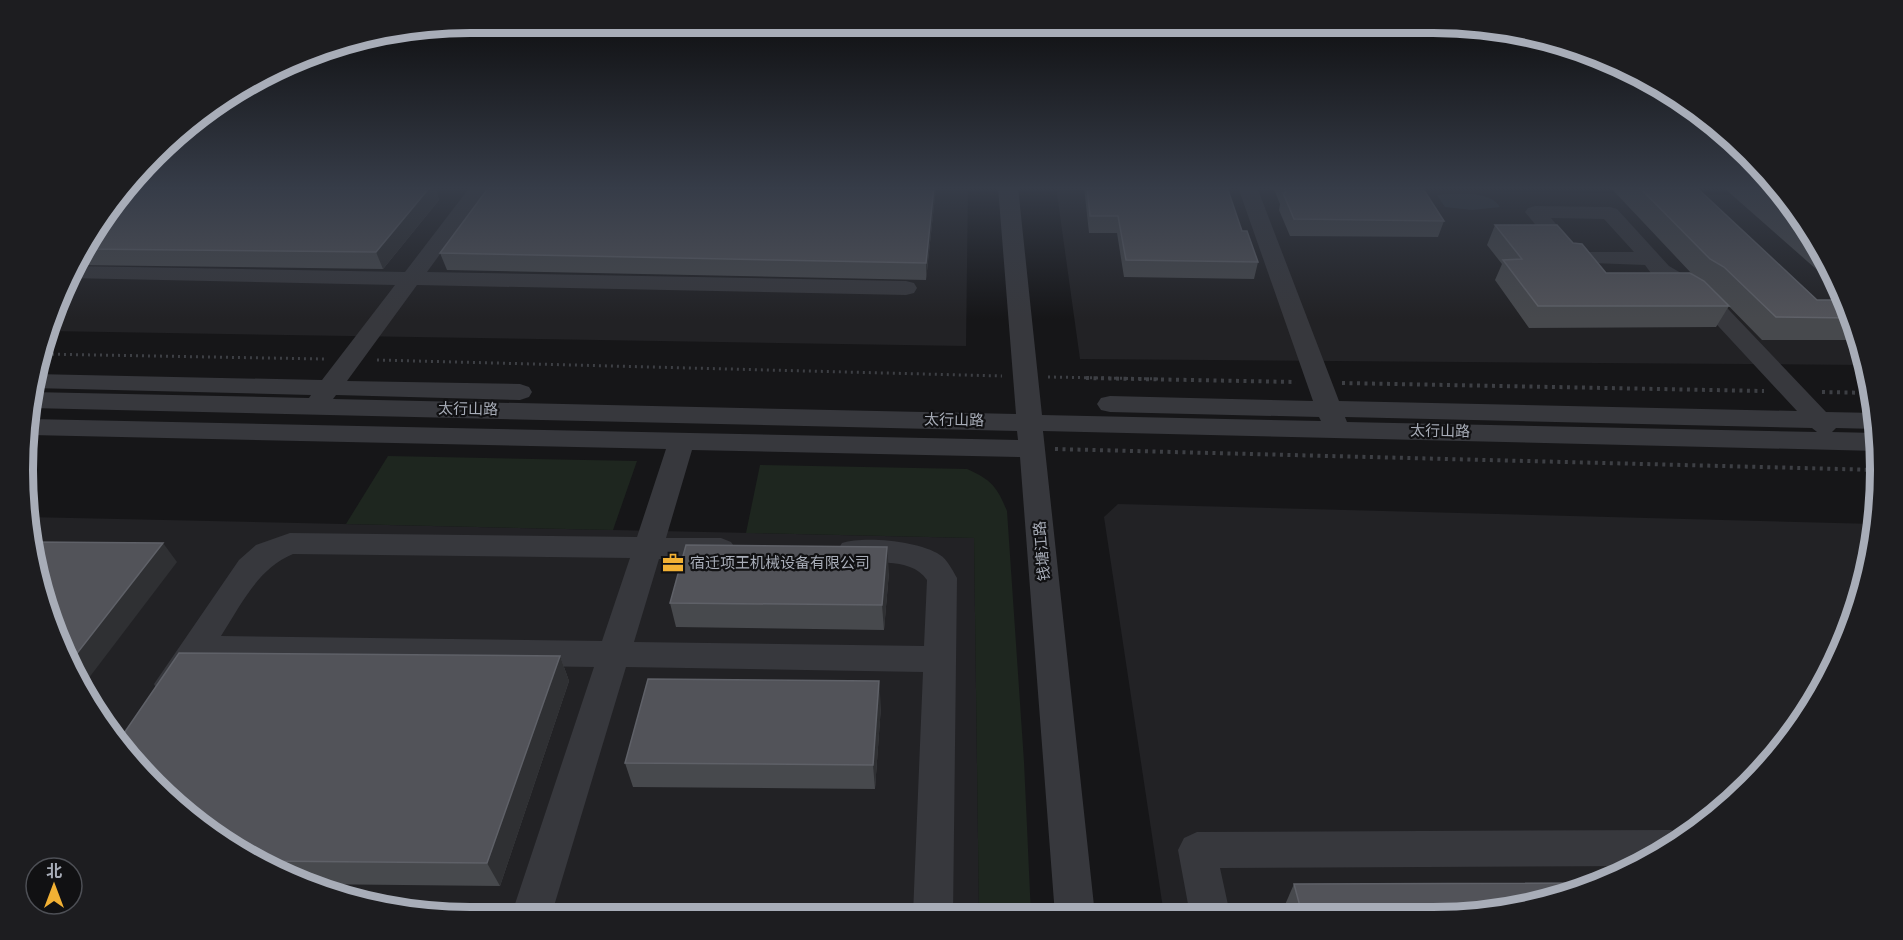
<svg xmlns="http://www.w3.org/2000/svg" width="1903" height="940" viewBox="0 0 1903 940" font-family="'Open Sans','Noto Sans SC',sans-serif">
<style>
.built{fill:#222225}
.green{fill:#1e261f}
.water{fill:#2c353c}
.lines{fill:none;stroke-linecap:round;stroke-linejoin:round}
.path-far1{stroke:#3d3f44;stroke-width:3;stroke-dasharray:2 4;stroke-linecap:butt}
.path{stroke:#3d3f44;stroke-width:4;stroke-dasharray:3 4.5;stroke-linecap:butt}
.minor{fill:#37383d;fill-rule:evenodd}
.wall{fill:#47494d}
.shaded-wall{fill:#2f3033}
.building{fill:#525359;stroke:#5f6168;stroke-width:1.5}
.labels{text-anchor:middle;stroke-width:4.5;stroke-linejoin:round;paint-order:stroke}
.street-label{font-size:15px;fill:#a8adb8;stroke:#111113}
.poi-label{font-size:15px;fill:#a8adb8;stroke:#111113;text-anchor:start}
.rim{fill:none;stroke:#a8adb8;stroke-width:8}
</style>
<rect width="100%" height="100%" fill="#161618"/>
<g class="built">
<path d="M 130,187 L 968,187 L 966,346 L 47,331 L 57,298 L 98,222 Z"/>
<path d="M 1056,187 L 1416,187 L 1418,190 L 1784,196 L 1820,246 L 1857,326 L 1866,365 L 1080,359 Z"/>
<path d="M 1118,504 L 1875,524 L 1865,585 L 1834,668 L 1770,765 L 1682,842 L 1604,884 L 1491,914 L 1164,915 L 1104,517 Z"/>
<path d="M 27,517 L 974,538 L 979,915 L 441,917 L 355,902 L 272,872 L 154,787 L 69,668 L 26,528 Z"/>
</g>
<g class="green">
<path d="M 388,456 L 637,461 L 613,530 L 346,524 Z"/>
<path d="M 760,465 L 967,469 C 992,480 997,487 1007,511 L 1024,762 L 1031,915 L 979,915 L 974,538 L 746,533 Z"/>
</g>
<path class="water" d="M 1437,195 C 1455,194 1490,190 1500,207 L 1472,210 L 1445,207 Z"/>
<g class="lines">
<g class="path-far1">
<path d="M 40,354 L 324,359"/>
<path d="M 377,360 L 1002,376"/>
<path d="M 1048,377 L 1160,379"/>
</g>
<g class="path">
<path d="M 1086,378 L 1296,382"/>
<path d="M 1342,383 L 1764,391"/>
<path d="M 1822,392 L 1872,393"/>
<path d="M 1055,449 L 1879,470"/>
</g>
<g class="minor">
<path d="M 470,187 L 489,187 L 427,272 L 906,281 L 914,283 L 917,288 L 914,293 L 906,295 L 417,285 L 347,381 L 520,384 L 529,387 L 532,392 L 529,397 L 520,400 L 336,395 L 333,399 L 1016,414 L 998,187 L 1018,187 L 1042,415 L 1321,421 L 1319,417 L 1110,412 L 1101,410 L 1097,404 L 1101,398 L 1110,396 L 1313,401 L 1238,187 L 1257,187 L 1339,401 L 1797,411 L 1694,300 L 1653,276 L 1645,265 L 1566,262 L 1525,212 L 1528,208 L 1535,206 L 1610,207 L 1617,209 L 1669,266 L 1710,290 L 1826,412 L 1877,413 L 1877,429 L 1836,428 L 1832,432 L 1877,433 L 1878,451 L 1043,431 L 1095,915 L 1055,915 L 1020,457 L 692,450 L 666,538 L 721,538 L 731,542 L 736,549 L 731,556 L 721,560 L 659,559 L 634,642 L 924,646 L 927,580 C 909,554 869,567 842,559 L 837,551 L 842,543 C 865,536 919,541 940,555 C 947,559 953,571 957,578 L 953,915 L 913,915 L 923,672 L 626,667 L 551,916 L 511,916 L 594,667 L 204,661 C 192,680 186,703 159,694 L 154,684 L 239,560 L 256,545 L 290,533 L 637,537 L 666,449 L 30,435 L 30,419 L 1018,440 L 1017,431 L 30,408 L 31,392 L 309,398 L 311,395 L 32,388 L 34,374 L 322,380 L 395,285 L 68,278 L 74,266 L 405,272 ZM 1551,218 L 1604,219 L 1634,252 L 1579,252 ZM 1345,417 L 1812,428 L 1817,432 L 1347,422 ZM 293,554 L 630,558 L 602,641 L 221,636 C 241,605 258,568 293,554 Z"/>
<path d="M 1671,830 L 1684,836 L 1686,839 L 1637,866 L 1220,868 L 1230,914 L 1190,915 L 1178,850 L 1184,838 L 1197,832 Z"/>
</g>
</g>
<g class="wall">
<path d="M 130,187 L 435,187 L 439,200 L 383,269 L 74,265 L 98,222 Z"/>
<path d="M 936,187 L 926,280 L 447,270 L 440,253 Z"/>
<path d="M 1084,187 L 1227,187 L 1242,231 L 1258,262 L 1254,279 L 1124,277 L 1117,233 L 1089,233 Z"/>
<path d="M 1273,187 L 1422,187 L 1444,221 L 1438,237 L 1290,236 L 1279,210 L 1280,204 Z"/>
<path d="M 1610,187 L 1696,187 L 1817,300 L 1845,300 L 1857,326 L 1860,340 L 1762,340 L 1711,288 L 1729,306 L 1716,327 L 1529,328 L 1495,280 L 1502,264 L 1487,245 L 1495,225 L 1573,243 L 1606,273 L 1692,274 Z"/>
<path d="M 1723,187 L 1778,187 L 1820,246 L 1841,291 Z"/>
<path d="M 889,572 L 884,630 L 676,627 L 670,603 Z"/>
<path d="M 560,656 L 569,681 L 500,886 L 305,884 L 272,872 L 154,787 Z"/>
<path d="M 881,706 L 875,789 L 633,787 L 625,763 Z"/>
<path d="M 1294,884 L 1491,914 L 1286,914 L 1284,907 Z"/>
</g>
<g class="shaded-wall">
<path d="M 430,187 L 435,187 L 439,200 L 383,269 L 376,252 Z"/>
<path d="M 934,187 L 936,187 L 926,280 L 926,263 Z"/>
<path d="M 163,543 L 177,562 L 82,687 L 68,665 Z"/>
<path d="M 887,547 L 889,572 L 884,630 L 882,605 Z"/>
<path d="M 560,656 L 569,681 L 500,886 L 487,863 Z"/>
<path d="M 879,681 L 881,706 L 875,789 L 873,765 Z"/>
</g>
<g class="building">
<path d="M 130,187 L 430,187 L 376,252 L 83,249 L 98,222 Z"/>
<path d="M 489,187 L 934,187 L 926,263 L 440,253 Z"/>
<path d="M 1087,187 L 1227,187 L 1242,231 L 1247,231 L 1258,262 L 1126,260 L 1118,216 L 1090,216 Z"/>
<path d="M 1284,187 L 1422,187 L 1444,221 L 1294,219 L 1283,193 L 1286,193 Z"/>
<path d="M 1639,187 L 1696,187 L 1817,300 L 1845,300 L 1853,318 L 1776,317 L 1724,267 L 1710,259 Z"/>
<path d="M 1760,187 L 1778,187 L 1806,226 Z"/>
<path d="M 1495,225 L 1557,225 L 1573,243 L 1582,244 L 1606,273 L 1690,273 L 1704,281 L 1729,306 L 1538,306 L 1503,260 L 1522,259 Z"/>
<path d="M 30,542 L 163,543 L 68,665 Z"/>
<path d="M 686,545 L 887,547 L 882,605 L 670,603 Z"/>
<path d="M 179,653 L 560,656 L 487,863 L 258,861 L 154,787 L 120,739 Z"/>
<path d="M 648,679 L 879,681 L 873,765 L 625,763 Z"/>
<path d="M 1605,883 L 1491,914 L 1302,914 L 1294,884 Z"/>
</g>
<linearGradient id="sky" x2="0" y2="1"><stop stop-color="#0c0c0d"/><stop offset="0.59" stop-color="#363c48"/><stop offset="1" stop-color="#363c48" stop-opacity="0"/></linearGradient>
<rect width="1903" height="319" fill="url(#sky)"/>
<defs>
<symbol id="office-bare" viewBox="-9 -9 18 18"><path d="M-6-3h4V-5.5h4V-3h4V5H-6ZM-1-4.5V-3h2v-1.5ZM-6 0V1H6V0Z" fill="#f2b134" stroke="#111113" stroke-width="2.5" paint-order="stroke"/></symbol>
</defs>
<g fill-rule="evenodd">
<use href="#office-bare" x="658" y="548" width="30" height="30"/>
</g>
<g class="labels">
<g class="street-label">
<text transform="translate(468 409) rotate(1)" y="5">太行山路</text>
<text transform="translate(954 420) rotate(1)" y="5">太行山路</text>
<text transform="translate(1440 431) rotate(1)" y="5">太行山路</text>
<text transform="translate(1042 551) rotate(-95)" y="5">钱塘江路</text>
</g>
<g class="poi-label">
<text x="690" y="568">宿迁项王机械设备有限公司</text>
</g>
</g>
<path d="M0 0H1903V940H0ZM470 33H1433A437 437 0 0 1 1870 470V470A437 437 0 0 1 1433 907H470A437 437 0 0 1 33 470V470A437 437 0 0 1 470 33Z" fill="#1d1d20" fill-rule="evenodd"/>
<path class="rim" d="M470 33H1433A437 437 0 0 1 1870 470V470A437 437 0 0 1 1433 907H470A437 437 0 0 1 33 470V470A437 437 0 0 1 470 33Z"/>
<g transform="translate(54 886)"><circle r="28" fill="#111113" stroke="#4d4f55" stroke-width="1.5"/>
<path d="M0-4.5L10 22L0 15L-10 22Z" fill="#f2b134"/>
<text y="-9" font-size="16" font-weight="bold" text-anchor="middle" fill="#a8adb8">北</text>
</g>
</svg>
